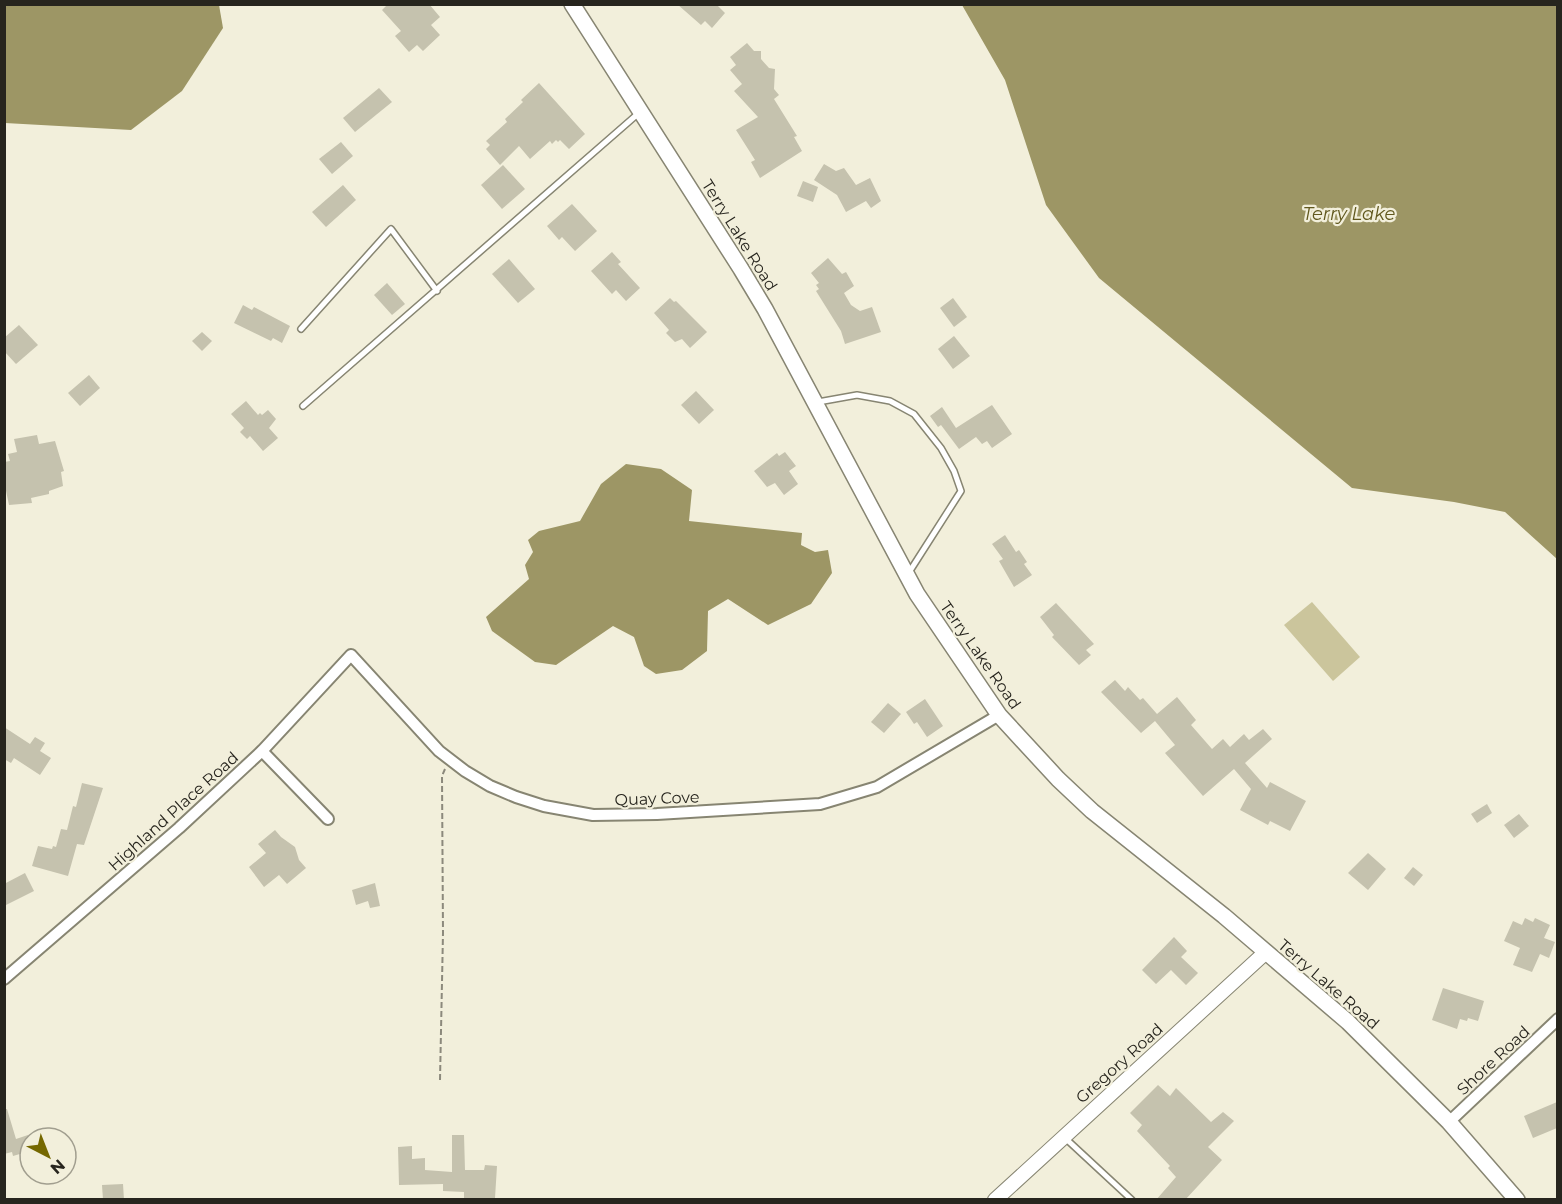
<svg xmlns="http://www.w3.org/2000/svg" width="1562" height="1204" viewBox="0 0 1562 1204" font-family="Montserrat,sans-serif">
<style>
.green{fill:#cbc59c}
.water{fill:#9d9665}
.building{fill:#c5c2ae}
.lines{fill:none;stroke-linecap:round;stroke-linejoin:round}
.service-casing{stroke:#878572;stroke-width:8}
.minor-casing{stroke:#878572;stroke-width:14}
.tertiary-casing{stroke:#878572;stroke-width:16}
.secondary-casing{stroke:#878572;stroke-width:18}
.path{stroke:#8c897c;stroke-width:2;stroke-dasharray:6 3;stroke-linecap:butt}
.service{stroke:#fff;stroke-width:5}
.minor{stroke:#fff;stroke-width:10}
.tertiary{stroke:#fff;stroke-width:14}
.secondary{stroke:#fff;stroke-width:15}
.labels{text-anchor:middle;stroke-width:4.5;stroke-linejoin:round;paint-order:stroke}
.street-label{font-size:16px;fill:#27251e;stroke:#f2efdb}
.water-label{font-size:18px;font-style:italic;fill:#61581e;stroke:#f2efdb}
</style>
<rect width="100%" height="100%" fill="#f2efdb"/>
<path class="green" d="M 1312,602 L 1360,657 L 1333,681 L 1284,625 Z"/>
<g class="water">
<path d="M 4,5 L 219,5 L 223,28 L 182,91 L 131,130 L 5,123 Z"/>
<path d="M 962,5 L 1557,5 L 1557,559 L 1505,512 L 1454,502 L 1352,488 L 1099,278 L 1046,205 L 1005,80 Z"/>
<path d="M 626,464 L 661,469 L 692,490 L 689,521 L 802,533 L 801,545 L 815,552 L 828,550 L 832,573 L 811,604 L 768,625 L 728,599 L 708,611 L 707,651 L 682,670 L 656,674 L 644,666 L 634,637 L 613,626 L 556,665 L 535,662 L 492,631 L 486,617 L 529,579 L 525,565 L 533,552 L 528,540 L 539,531 L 580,521 L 601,484 Z"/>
</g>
<g class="building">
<path d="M 388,4 L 429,4 L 440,17 L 431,25 L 440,35 L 423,51 L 417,45 L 409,52 L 395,36 L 401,31 L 382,10 Z"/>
<path d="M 677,4 L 716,4 L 725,13 L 712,28 L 705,21 L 701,25 Z"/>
<path d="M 747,43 L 754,51 L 761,51 L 761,59 L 769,68 L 775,69 L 774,89 L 779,95 L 774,99 L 797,136 L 794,137 L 802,151 L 760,178 L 751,162 L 755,160 L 736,130 L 758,117 L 734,91 L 742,84 L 730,70 L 736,65 L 730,57 Z"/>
<path d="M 539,83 L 585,134 L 569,149 L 560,140 L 558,142 L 556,140 L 552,144 L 550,141 L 530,159 L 519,146 L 500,165 L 486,149 L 490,145 L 486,141 L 507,122 L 505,119 L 523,102 L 521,100 Z"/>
<path d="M 379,88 L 392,102 L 355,132 L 343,118 Z"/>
<path d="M 341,142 L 353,156 L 332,174 L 319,159 Z"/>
<path d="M 824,164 L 836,171 L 844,168 L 856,185 L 870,178 L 881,201 L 871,208 L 866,201 L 846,212 L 837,195 L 814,180 Z"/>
<path d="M 503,165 L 525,189 L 502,209 L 481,185 Z"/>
<path d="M 803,181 L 818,187 L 813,202 L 797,196 Z"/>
<path d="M 343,185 L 356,200 L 326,227 L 312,212 Z"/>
<path d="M 572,204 L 597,231 L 575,251 L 562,237 L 559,240 L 547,226 Z"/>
<path d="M 612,252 L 621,262 L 618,264 L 640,288 L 626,301 L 616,290 L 612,294 L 591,271 Z"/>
<path d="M 828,258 L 842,274 L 846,272 L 854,286 L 844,293 L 851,305 L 860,311 L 872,307 L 881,332 L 845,344 L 841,331 L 816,291 L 819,289 L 816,285 L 819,283 L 811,273 Z"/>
<path d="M 509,259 L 535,289 L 518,303 L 492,274 Z"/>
<path d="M 387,283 L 405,304 L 392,315 L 374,295 Z"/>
<path d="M 670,298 L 674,302 L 676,301 L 707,332 L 690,348 L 682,339 L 675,342 L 666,333 L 669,330 L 654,313 Z"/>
<path d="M 953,298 L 967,317 L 954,327 L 940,308 Z"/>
<path d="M 243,305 L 252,310 L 254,307 L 290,326 L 282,343 L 273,338 L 271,341 L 234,323 Z"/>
<path d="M 19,325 L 38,345 L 16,364 L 4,351 L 4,338 Z"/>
<path d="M 202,332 L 212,341 L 202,351 L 192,341 Z"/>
<path d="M 954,336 L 970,356 L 953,369 L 938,349 Z"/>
<path d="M 89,375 L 100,388 L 80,406 L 68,393 Z"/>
<path d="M 696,391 L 714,410 L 699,424 L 681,405 Z"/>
<path d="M 246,401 L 258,415 L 260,413 L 262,415 L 268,410 L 276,419 L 269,428 L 278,438 L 263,451 L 250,436 L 247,439 L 240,432 L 244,428 L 231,414 Z"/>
<path d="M 992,405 L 1012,434 L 992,448 L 987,441 L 982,444 L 976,437 L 959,449 L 941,425 L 938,427 L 930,416 L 942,407 L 956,428 Z"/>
<path d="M 37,435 L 39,444 L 55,441 L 64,471 L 61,472 L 63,486 L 49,491 L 49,494 L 31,498 L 32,503 L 9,505 L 5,486 L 4,462 L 10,461 L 8,454 L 17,452 L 14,439 Z"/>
<path d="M 785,452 L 796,466 L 789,471 L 798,484 L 784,495 L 775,483 L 767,487 L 754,471 L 777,453 L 779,456 Z"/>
<path d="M 1005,535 L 1016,552 L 1019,550 L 1027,562 L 1024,564 L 1032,575 L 1014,587 L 999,561 L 1003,559 L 992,544 Z"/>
<path d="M 1056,603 L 1094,644 L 1086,650 L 1091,655 L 1079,665 L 1052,637 L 1054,635 L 1040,617 Z"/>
<path d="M 1115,680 L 1125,691 L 1128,687 L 1140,700 L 1143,698 L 1157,714 L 1177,697 L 1196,720 L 1191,725 L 1212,749 L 1223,739 L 1230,747 L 1244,734 L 1249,740 L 1263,729 L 1272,739 L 1245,763 L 1267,788 L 1270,782 L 1306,801 L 1290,831 L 1270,821 L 1268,825 L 1240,810 L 1251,789 L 1234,769 L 1203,796 L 1165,753 L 1175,745 L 1155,721 L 1141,733 L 1101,692 Z"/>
<path d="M 925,699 L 943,726 L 927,737 L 917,722 L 914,724 L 906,712 Z"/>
<path d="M 888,703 L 901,714 L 884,733 L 871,722 Z"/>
<path d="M 4,727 L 30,744 L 35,737 L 45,743 L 40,751 L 51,758 L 40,775 L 14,758 L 11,763 L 4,759 Z"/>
<path d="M 82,783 L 103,788 L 84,845 L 77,844 L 68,876 L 32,866 L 38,846 L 52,849 L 53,846 L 56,847 L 61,829 L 67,830 L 73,806 L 76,807 Z"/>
<path d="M 1487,804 L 1492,813 L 1477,823 L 1471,814 Z"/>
<path d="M 1519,814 L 1529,826 L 1514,838 L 1504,825 Z"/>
<path d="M 275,830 L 281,837 L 295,847 L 299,860 L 306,868 L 287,884 L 279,875 L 264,887 L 249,867 L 266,853 L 258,844 Z"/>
<path d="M 1368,853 L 1386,869 L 1368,890 L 1348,873 Z"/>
<path d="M 1413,867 L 1423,875 L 1414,886 L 1404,878 Z"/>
<path d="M 25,873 L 34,891 L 4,906 L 4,884 Z"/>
<path d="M 375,883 L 380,906 L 370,908 L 368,901 L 356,905 L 352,890 Z"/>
<path d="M 1525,918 L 1533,922 L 1535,918 L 1550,925 L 1544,938 L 1555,942 L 1549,958 L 1540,954 L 1532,972 L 1513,965 L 1520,948 L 1504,941 L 1513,921 L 1522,925 Z"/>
<path d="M 1174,937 L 1187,951 L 1181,957 L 1198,973 L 1186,985 L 1171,970 L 1156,984 L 1142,970 Z"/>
<path d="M 1443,988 L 1484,1001 L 1478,1021 L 1468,1018 L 1467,1021 L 1460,1019 L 1457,1029 L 1432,1020 Z"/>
<path d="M 1158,1085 L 1170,1096 L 1176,1088 L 1211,1122 L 1223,1112 L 1234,1121 L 1208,1147 L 1222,1160 L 1185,1200 L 1156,1200 L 1176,1177 L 1168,1168 L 1170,1166 L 1137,1131 L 1142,1125 L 1130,1113 Z"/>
<path d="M 1557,1102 L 1557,1128 L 1533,1138 L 1524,1116 Z"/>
<path d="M 4,1109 L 7,1109 L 16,1139 L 28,1135 L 30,1151 L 13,1156 L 12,1152 L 4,1154 Z"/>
<path d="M 452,1135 L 464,1135 L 465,1170 L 484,1170 L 485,1165 L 497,1166 L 495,1198 L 464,1198 L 464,1192 L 443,1191 L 443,1184 L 399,1185 L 398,1147 L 412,1146 L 412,1159 L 425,1158 L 425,1170 L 452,1172 Z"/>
<path d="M 123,1184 L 124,1200 L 103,1200 L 102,1185 Z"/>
</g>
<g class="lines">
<defs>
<g id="service">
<path d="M 301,329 L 391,229 L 437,291"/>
<path d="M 818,402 L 857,395 L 890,401 L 914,414 L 941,448 L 954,471 L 961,491 L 908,574"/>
<path d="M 303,406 L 640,112"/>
<path d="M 1064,1137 L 1132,1200"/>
</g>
<g id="minor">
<path d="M 262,751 L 328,819"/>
<path d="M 4,979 L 179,828 L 262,751 L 351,655 L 439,751 L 465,771 L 490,786 L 516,797 L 544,806 L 593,815 L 657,814 L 820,804 L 877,787 L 999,715"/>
<path d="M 1449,1122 L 1558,1019"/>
</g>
<path id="tertiary" d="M 995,1200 L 1266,952"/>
<path id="secondary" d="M 572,4 L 741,269 L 765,309 L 917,594 L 999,715 L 1058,779 L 1092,811 L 1224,916 L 1348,1022 L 1449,1122 L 1517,1200"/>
</defs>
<use href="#service" class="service-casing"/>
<use href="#minor" class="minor-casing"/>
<use href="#tertiary" class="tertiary-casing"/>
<use href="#secondary" class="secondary-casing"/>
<path class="path" d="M 440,1080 L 443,933 L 442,776 L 445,769"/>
<use href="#service" class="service"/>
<use href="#minor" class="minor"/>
<use href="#tertiary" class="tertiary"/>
<use href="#secondary" class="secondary"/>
</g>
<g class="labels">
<g class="street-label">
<text transform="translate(740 235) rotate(58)" y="6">Terry Lake Road</text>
<text transform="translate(981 655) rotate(55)" y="6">Terry Lake Road</text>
<text transform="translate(657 798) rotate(-2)" y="6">Quay Cove</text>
<text transform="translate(173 811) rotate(-42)" y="6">Highland Place Road</text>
<text transform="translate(1329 984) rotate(41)" y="6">Terry Lake Road</text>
<text transform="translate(1493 1060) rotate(-43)" y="6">Shore Road</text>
<text transform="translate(1119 1063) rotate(-42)" y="6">Gregory Road</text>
</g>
<g class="water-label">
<text x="1349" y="220">Terry Lake</text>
</g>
</g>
<rect width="1562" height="1204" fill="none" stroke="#27251e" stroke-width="12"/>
<g transform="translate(48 1156) rotate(138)"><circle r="28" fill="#f2efdb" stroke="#a19e8f" stroke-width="1.5"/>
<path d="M0-4.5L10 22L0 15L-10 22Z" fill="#756800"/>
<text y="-9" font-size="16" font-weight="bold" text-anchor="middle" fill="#27251e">N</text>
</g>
</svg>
